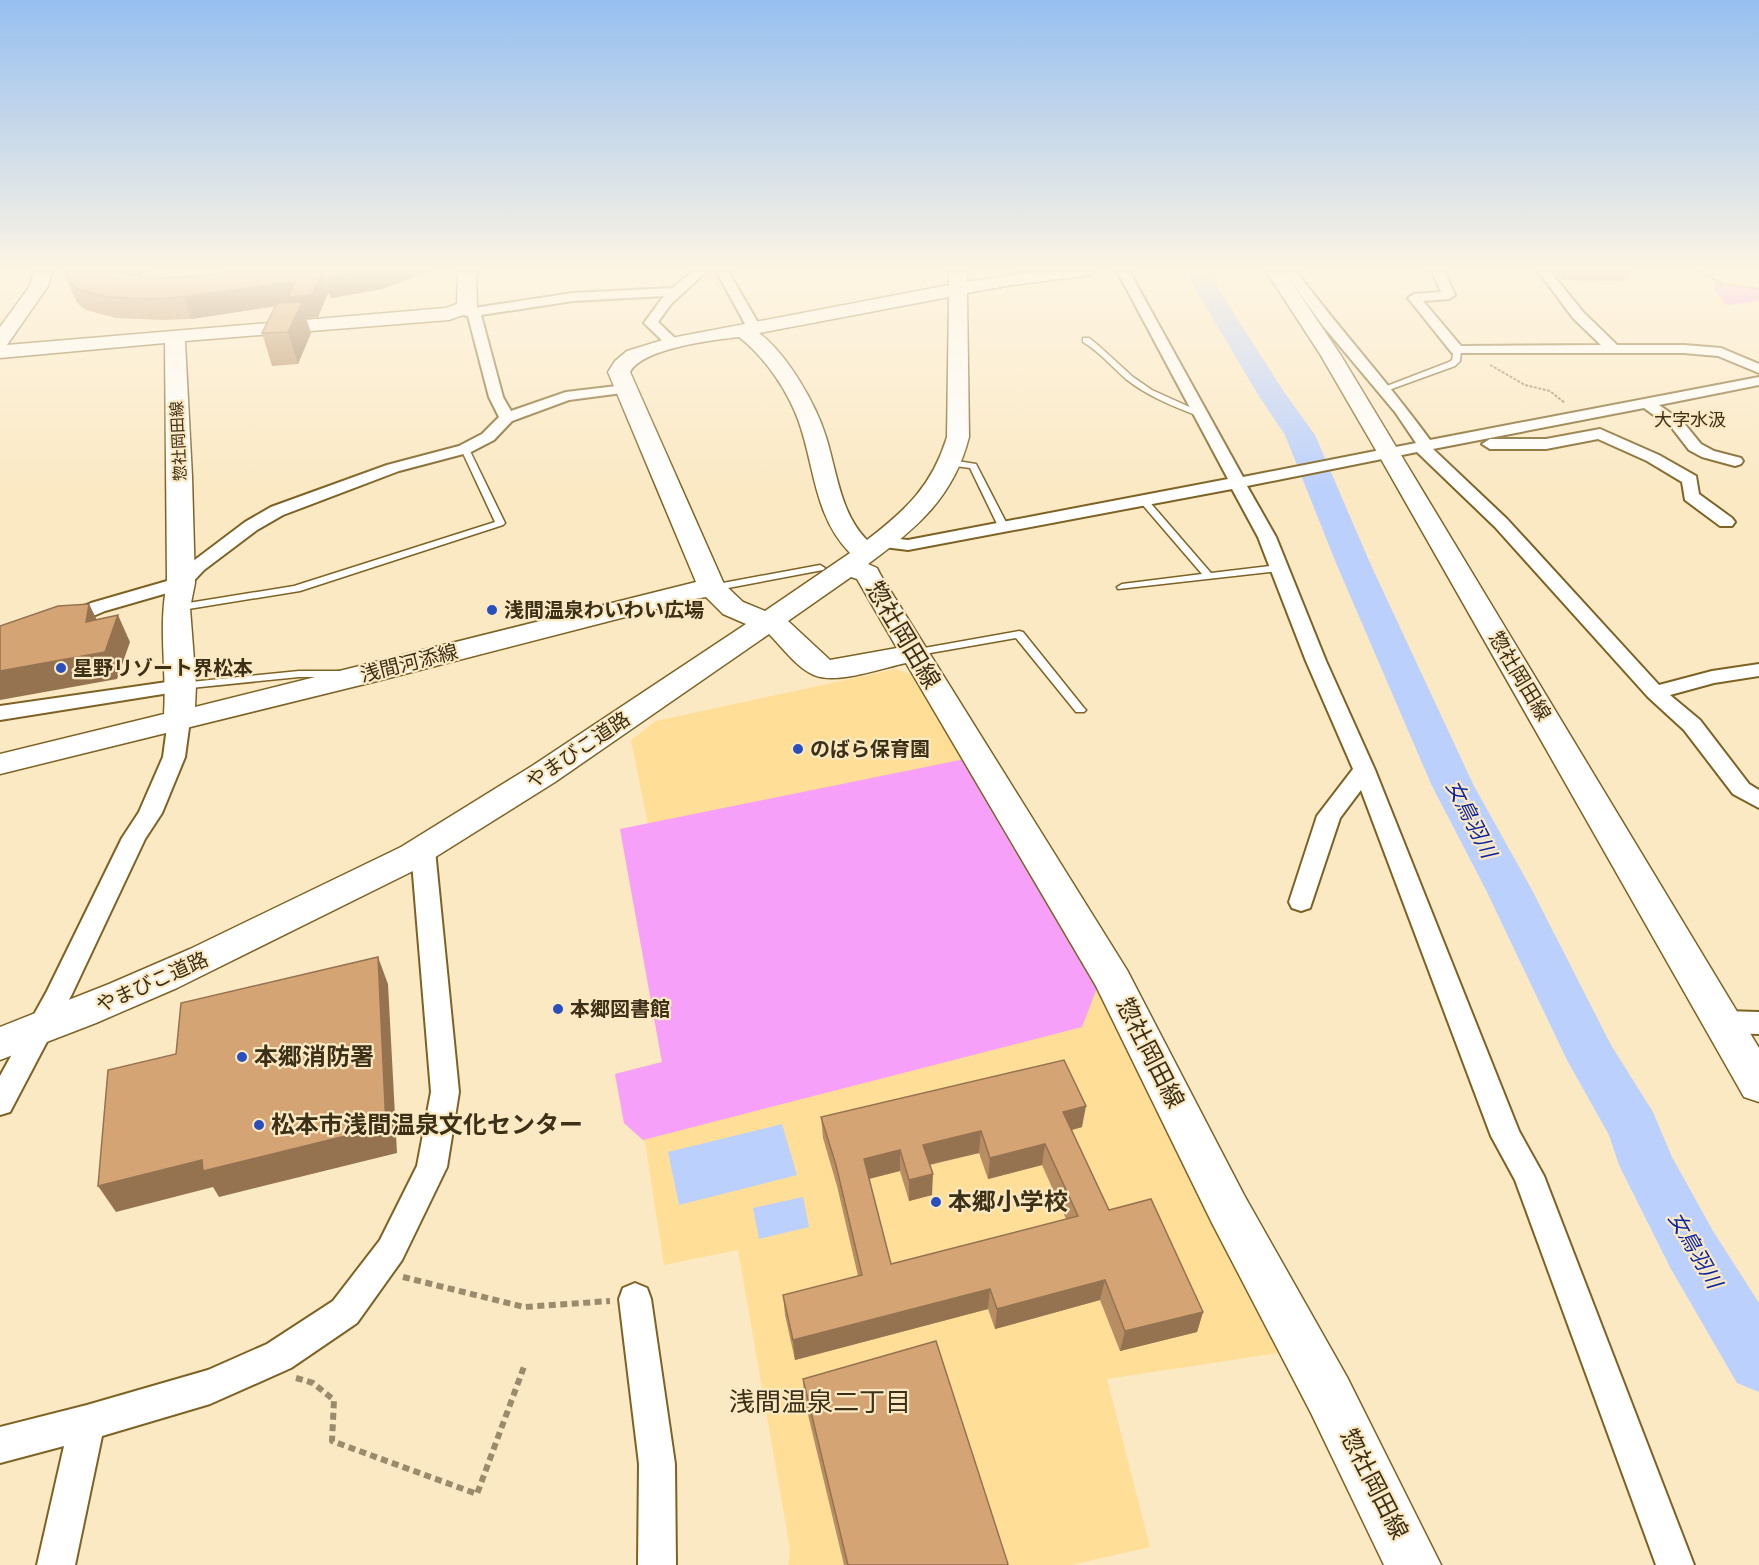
<svg xmlns="http://www.w3.org/2000/svg" width="1759" height="1565" viewBox="0 0 1759 1565" font-family="Roboto,'Noto Sans JP',sans-serif">
<style>
.built{fill:#ffde97}
.green{fill:#f6a0f9}
.water{fill:#bbd0fd}
.lines{fill:none;stroke-linecap:round;stroke-linejoin:round}
.river{fill:#bbd0fd;fill-rule:evenodd}
.lane-casing{stroke:#7d6224;stroke-width:3}
.street-casing{stroke:#7d6224;stroke-width:4}
.secondary-casing{stroke:#7d6224;stroke-width:3}
.path-far1{stroke:#9a8b6c;stroke-width:2;stroke-dasharray:3 1.5;stroke-linecap:butt}
.path{stroke:#9a8b6c;stroke-width:6;stroke-dasharray:7 4.5;stroke-linecap:butt}
.lane{fill:#fff;fill-rule:evenodd}
.street{fill:#fff;fill-rule:evenodd}
.secondary{fill:#fff;fill-rule:evenodd}
.wall{fill:#b78d64;fill-rule:evenodd}
.shaded-wall{fill:#957351}
.building{fill:#d5a474;stroke:#957351;stroke-width:1.5;fill-rule:evenodd}
.poi-dot{fill:#294ebe;stroke:#fbe9c4;stroke-width:2}
.labels{text-anchor:middle;stroke-width:4.5;stroke-linejoin:round;paint-order:stroke}
.far-street-label{font-size:16px;fill:#3c3017;stroke:#fbe9c4}
.far-quarter-label{font-size:18px;fill:#3c3017;stroke:#fbe9c4}
.poi-label{font-size:20px;font-weight:bold;fill:#3c3017;stroke:#fbe9c4;text-anchor:start}
.street-label{font-size:20px;fill:#3c3017;stroke:#fbe9c4}
.water-label{font-size:21px;font-style:italic;fill:#0c25a3;stroke:#fbe9c4}
.near-street-label{font-size:24px;fill:#3c3017;stroke:#fbe9c4}
.near-poi-label{font-size:24px;font-weight:bold;fill:#3c3017;stroke:#fbe9c4;text-anchor:start}
.near-neighbourhood-label{font-size:26px;fill:#3c3017;stroke:#fbe9c4}
</style>
<rect width="100%" height="100%" fill="#fbe9c4"/>
<path class="built" d="M 896,669 L 919,677 L 1033,865 L 1292,1351 L 1107,1379 L 1150,1547 L 1071,1565 L 788,1565 L 790,1549 L 738,1250 L 664,1265 L 645,1142 L 624,1123 L 615,1074 L 662,1062 L 620,829 L 648,824 L 631,740 L 656,721 Z"/>
<g class="green">
<path d="M 1718,284 L 1759,289 L 1759,301 L 1730,305 L 1725,304 L 1714,287 Z"/>
<path d="M 970,758 L 1100,980 L 1082,1027 L 643,1140 L 624,1123 L 615,1074 L 662,1062 L 620,829 Z"/>
</g>
<g class="water">
<path d="M 782,1124 L 797,1175 L 679,1205 L 668,1152 Z"/>
<path d="M 803,1197 L 809,1227 L 759,1239 L 753,1208 Z"/>
</g>
<g class="lines">
<path class="river" d="M 1185,271 L 1207,271 L 1284,392 L 1315,435 L 1370,563 L 1474,786 L 1532,890 L 1611,1045 L 1653,1112 L 1672,1157 L 1713,1231 L 1759,1303 L 1759,1392 L 1737,1383 L 1671,1269 L 1619,1165 L 1609,1135 L 1567,1060 L 1486,890 L 1432,786 L 1336,563 L 1285,435 L 1257,393 Z"/>
<defs>
<g id="lane">
<path d="M 1083,338 L 1089,338 L 1099,346 L 1133,377 L 1152,390 L 1205,414 L 1198,416 C 1173,406 1147,396 1126,379 C 1112,367 1100,352 1083,342 Z"/>
<path d="M 1454,348 L 1461,350 L 1460,361 L 1455,366 L 1386,391 L 1379,389 L 1449,362 L 1452,360 Z"/>
<path d="M 465,446 L 469,449 L 505,523 L 503,525 L 300,591 L 176,611 L 171,608 L 176,605 L 294,586 L 495,522 L 461,449 Z"/>
<path d="M 951,460 L 976,464 L 1009,528 L 1007,530 L 1004,531 L 999,528 L 970,468 L 948,465 L 947,463 Z"/>
<path d="M 1144,498 L 1147,499 L 1211,573 L 1279,565 L 1284,568 L 1279,571 L 1118,589 L 1117,587 L 1122,584 L 1202,574 L 1141,503 L 1141,499 Z"/>
<path d="M 820,565 L 825,568 L 823,570 L 712,591 L 707,588 L 712,585 Z"/>
<path d="M 1019,631 L 1023,632 L 1084,708 L 1086,710 L 1084,712 L 1076,712 L 1016,638 L 913,656 L 908,653 L 913,650 Z"/>
<path d="M 299,671 L 342,671 L 347,674 L 342,677 L 299,677 L 181,689 L 176,686 L 181,683 Z"/>
</g>
<g id="street">
<path d="M 694,271 L 707,271 L 671,304 L 658,322 L 680,343 L 673,347 L 668,346 L 644,323 L 664,296 L 573,301 L 481,315 L 503,397 L 511,411 L 566,392 L 625,385 L 632,389 L 630,392 L 569,400 L 512,421 L 494,440 L 471,452 L 399,471 L 283,515 L 257,530 L 204,570 L 188,587 L 105,611 L 72,625 L 58,625 L 55,621 L 58,617 L 91,603 L 174,579 L 192,562 L 245,522 L 271,507 L 387,465 L 459,446 L 482,434 L 499,417 L 489,397 L 468,316 L 456,314 L 454,311 L 456,308 L 474,308 L 573,293 L 672,288 Z"/>
<path d="M 716,271 L 728,271 L 761,328 L 759,331 L 749,331 Z"/>
<path d="M 1117,271 L 1129,271 L 1243,477 L 1416,443 L 1395,412 L 1323,326 L 1288,277 L 1277,274 L 1275,271 L 1296,271 C 1339,329 1388,382 1430,440 L 1759,377 L 1759,385 L 1659,405 L 1683,422 L 1701,444 L 1714,451 L 1741,458 L 1743,461 L 1741,464 L 1735,466 L 1702,457 L 1689,450 L 1672,428 L 1644,408 L 1433,449 L 1507,519 L 1659,685 L 1712,671 L 1759,664 L 1759,676 L 1714,683 L 1670,695 L 1700,720 L 1749,784 L 1759,790 L 1759,808 L 1733,794 L 1684,730 L 1648,697 L 1495,527 L 1417,452 L 1247,486 L 1276,537 L 1326,661 L 1375,770 L 1519,1131 L 1544,1176 L 1694,1565 L 1656,1565 L 1515,1180 L 1491,1136 L 1361,790 L 1340,818 L 1310,908 L 1301,911 L 1292,908 L 1289,902 L 1317,816 L 1353,769 L 1306,661 L 1258,537 L 1232,489 L 908,550 L 876,546 L 873,542 L 876,538 L 882,537 L 908,540 L 1228,479 Z"/>
<path d="M 1432,271 L 1444,271 L 1455,295 L 1449,299 L 1423,301 L 1461,346 L 1601,345 L 1573,318 L 1538,271 L 1550,271 L 1583,312 L 1617,345 L 1684,345 L 1721,348 L 1759,364 L 1759,373 L 1718,356 L 1684,353 L 1452,353 L 1408,298 L 1414,294 L 1441,292 Z"/>
<path d="M 1600,429 L 1659,455 L 1696,476 L 1699,494 L 1732,518 L 1735,522 L 1732,526 L 1720,526 L 1685,500 L 1682,482 L 1647,461 L 1598,439 L 1546,449 L 1490,449 L 1482,444 L 1490,439 L 1546,439 Z"/>
<path d="M 181,680 L 188,682 L 191,686 L 188,690 L 0,720 L 0,706 Z"/>
<path d="M 179,713 L 187,715 L 190,720 L 185,757 L 162,813 L 145,839 L 72,994 L 10,1112 L 0,1115 L 0,1076 L 47,991 L 122,838 L 139,812 L 163,757 L 168,720 L 171,715 Z"/>
<path d="M 423,842 L 431,844 L 435,850 L 459,1092 L 447,1167 L 402,1260 L 357,1323 L 291,1368 L 210,1404 L 102,1436 L 75,1565 L 37,1565 L 64,1446 L 0,1463 L 0,1427 L 87,1405 L 208,1370 L 267,1344 L 333,1301 L 380,1240 L 417,1166 L 431,1092 L 411,850 L 415,844 Z"/>
<path d="M 1724,1011 L 1759,1012 L 1759,1034 L 1724,1033 L 1714,1030 L 1710,1022 L 1714,1014 Z"/>
<path d="M 635,1283 L 647,1288 L 651,1299 L 675,1464 L 676,1565 L 638,1565 L 639,1464 L 619,1299 L 623,1288 Z"/>
</g>
<g id="secondary">
<path d="M 34,271 L 52,271 L 48,286 L 7,345 L 446,308 L 457,304 L 458,271 L 476,271 L 477,307 L 474,311 L 449,320 L 185,341 L 192,477 L 195,583 L 190,608 L 196,686 L 195,707 L 696,582 L 608,372 L 615,361 L 627,351 L 666,339 L 949,285 L 949,271 L 967,271 L 967,282 L 1037,271 L 1093,271 L 1090,275 L 1084,276 L 1012,285 L 967,293 L 969,437 C 954,497 916,529 868,564 L 877,568 L 880,574 L 1127,970 L 1244,1195 L 1347,1377 L 1441,1565 L 1384,1565 L 1311,1413 L 1212,1223 L 1096,986 L 906,663 C 882,668 836,685 814,675 C 797,668 782,647 769,634 L 555,782 L 413,871 L 177,988 L 96,1023 L 0,1060 L 0,1027 L 109,984 L 190,949 L 401,847 L 532,766 L 746,624 L 723,614 L 706,597 L 695,599 L 381,680 L 0,774 L 0,754 L 164,714 C 167,670 158,626 167,583 L 165,343 L 0,358 L 0,327 L 30,286 ZM 949,297 L 947,437 C 932,486 906,510 867,540 C 840,513 837,472 826,437 C 816,404 787,354 759,333 ZM 739,337 C 765,357 788,391 799,422 C 815,468 814,516 850,553 L 765,611 L 743,602 L 724,584 L 630,372 C 643,348 713,340 739,337 ZM 851,577 L 857,579 L 897,648 L 830,660 L 788,621 Z"/>
<path d="M 1266,271 L 1284,271 L 1340,354 L 1759,1048 L 1759,1102 L 1744,1097 L 1377,452 L 1320,354 Z"/>
</g>
</defs>
<use href="#lane" class="lane-casing"/>
<use href="#street" class="street-casing"/>
<use href="#secondary" class="secondary-casing"/>
<g class="path-far1">
<path d="M 1701,271 L 1719,283 L 1759,289"/>
<path d="M 1490,365 L 1525,385 L 1550,391 L 1565,403"/>
</g>
<g class="path">
<path d="M 403,1277 L 524,1307 L 610,1301"/>
<path d="M 296,1378 L 313,1383 L 334,1400 L 332,1441 L 477,1494 L 525,1364"/>
</g>
<use href="#lane" class="lane"/>
<use href="#street" class="street"/>
<use href="#secondary" class="secondary"/>
</g>
<g class="wall">
<path d="M 65,271 L 145,271 L 140,276 L 157,278 L 184,277 L 239,271 L 430,271 L 382,289 L 331,298 L 328,293 L 318,317 L 306,318 L 311,333 L 298,364 L 272,366 L 262,333 L 276,306 L 191,319 L 162,320 L 116,318 L 86,310 L 77,303 L 64,273 Z"/>
<path d="M 1553,271 L 1628,271 L 1624,281 L 1562,280 Z"/>
<path d="M 821,1117 L 1082,1127 L 1072,1130 L 1109,1210 L 1203,1312 L 1197,1332 L 1120,1351 L 1100,1300 L 995,1329 L 988,1309 L 795,1360 L 785,1315 L 783,1295 L 858,1276 L 837,1186 L 823,1138 ZM 979,1153 L 988,1179 L 1042,1165 L 1066,1219 L 891,1264 L 869,1179 L 900,1171 L 909,1201 L 932,1195 L 930,1165 Z"/>
<path d="M 803,1379 L 1008,1565 L 844,1565 L 804,1398 Z"/>
</g>
<g class="shaded-wall">
<path d="M 119,271 L 145,271 L 125,294 L 117,273 Z"/>
<path d="M 364,271 L 430,271 L 382,289 L 331,298 L 326,277 Z"/>
<path d="M 322,272 L 328,293 L 318,317 L 306,318 L 311,333 L 298,364 L 288,332 L 290,304 L 191,319 L 184,297 Z"/>
<path d="M 89,604 L 102,630 L 86,622 Z"/>
<path d="M 118,615 L 130,642 L 117,679 L 0,700 L 0,671 Z"/>
<path d="M 378,957 L 388,984 L 397,1153 L 219,1197 L 213,1187 L 116,1212 L 98,1186 L 202,1160 Z"/>
<path d="M 1086,1106 L 1082,1127 L 1060,1133 L 1063,1112 Z"/>
<path d="M 981,1131 L 979,1153 L 922,1166 L 923,1145 Z"/>
<path d="M 1045,1144 L 1042,1165 L 988,1179 L 990,1158 Z"/>
<path d="M 900,1150 L 900,1171 L 864,1180 L 864,1159 Z"/>
<path d="M 933,1174 L 932,1195 L 909,1201 L 909,1180 Z"/>
<path d="M 1105,1280 L 1100,1300 L 995,1329 L 997,1309 Z"/>
<path d="M 990,1289 L 988,1309 L 795,1360 L 793,1340 Z"/>
<path d="M 1203,1312 L 1197,1332 L 1120,1351 L 1125,1331 Z"/>
</g>
<g class="building">
<path d="M 65,271 L 119,271 L 117,273 L 157,278 L 184,277 L 239,271 L 364,271 L 326,277 L 322,272 L 312,295 L 288,297 L 295,281 L 184,297 L 154,299 L 107,297 L 77,289 L 69,282 L 64,273 Z"/>
<path d="M 302,302 L 288,332 L 262,333 L 277,303 Z"/>
<path d="M 89,604 L 86,622 L 118,615 L 105,652 L 0,671 L 0,626 L 58,606 Z"/>
<path d="M 378,957 L 386,1126 L 203,1171 L 202,1160 L 98,1186 L 108,1070 L 176,1054 L 181,1003 Z"/>
<path d="M 1064,1060 L 1086,1106 L 1063,1112 L 1109,1210 L 1151,1199 L 1203,1312 L 1125,1331 L 1105,1280 L 997,1309 L 990,1289 L 793,1340 L 783,1295 L 862,1275 L 836,1165 L 821,1117 ZM 981,1131 L 990,1158 L 1045,1144 L 1078,1216 L 891,1264 L 864,1159 L 900,1150 L 909,1180 L 933,1174 L 923,1145 Z"/>
<path d="M 936,1341 L 1008,1564 L 1006,1565 L 848,1565 L 803,1379 Z"/>
</g>
<linearGradient id="sky" x2="0" y2="1"><stop stop-color="#96bff0"/><stop offset="0.55" stop-color="#fdf5e4"/><stop offset="1" stop-color="#fdf5e4" stop-opacity="0"/></linearGradient>
<rect width="1759" height="490" fill="url(#sky)"/>
<g class="poi-dot">
<circle cx="492" cy="610" r="6"/>
<circle cx="61" cy="668" r="6"/>
<circle cx="798" cy="749" r="6"/>
<circle cx="558" cy="1009" r="6"/>
<circle cx="242" cy="1057" r="6"/>
<circle cx="259" cy="1125" r="6"/>
<circle cx="936" cy="1202" r="6"/>
</g>
<g class="labels">
<g class="far-street-label">
<text transform="translate(178 441) rotate(-93)" y="6">惣社岡田線</text>
</g>
<g class="far-quarter-label">
<text x="1690" y="426">大字水汲</text>
</g>
<g class="poi-label">
<text x="504" y="617">浅間温泉わいわい広場</text>
<text x="73" y="675">星野リゾート界松本</text>
<text x="810" y="756">のばら保育園</text>
<text x="570" y="1016">本郷図書館</text>
</g>
<g class="street-label">
<text transform="translate(409 663) rotate(-14)" y="7">浅間河添線</text>
<text transform="translate(1520 676) rotate(59)" y="7">惣社岡田線</text>
<text transform="translate(578 750) rotate(-34)" y="7">やまびこ道路</text>
<text transform="translate(152 982) rotate(-24)" y="7">やまびこ道路</text>
</g>
<g class="water-label">
<text transform="translate(1471 819) rotate(63)" y="7">女鳥羽川</text>
<text transform="translate(1695 1250) rotate(60)" y="7">女鳥羽川</text>
</g>
<g class="near-street-label">
<text transform="translate(903 635) rotate(59)" y="8">惣社岡田線</text>
<text transform="translate(1150 1053) rotate(63)" y="8">惣社岡田線</text>
<text transform="translate(1374 1484) rotate(63)" y="8">惣社岡田線</text>
</g>
<g class="near-poi-label">
<text x="254" y="1065">本郷消防署</text>
<text x="271" y="1133">松本市浅間温泉文化センター</text>
<text x="948" y="1210">本郷小学校</text>
</g>
<g class="near-neighbourhood-label">
<text x="820" y="1411">浅間温泉二丁目</text>
</g>
</g>
</svg>
